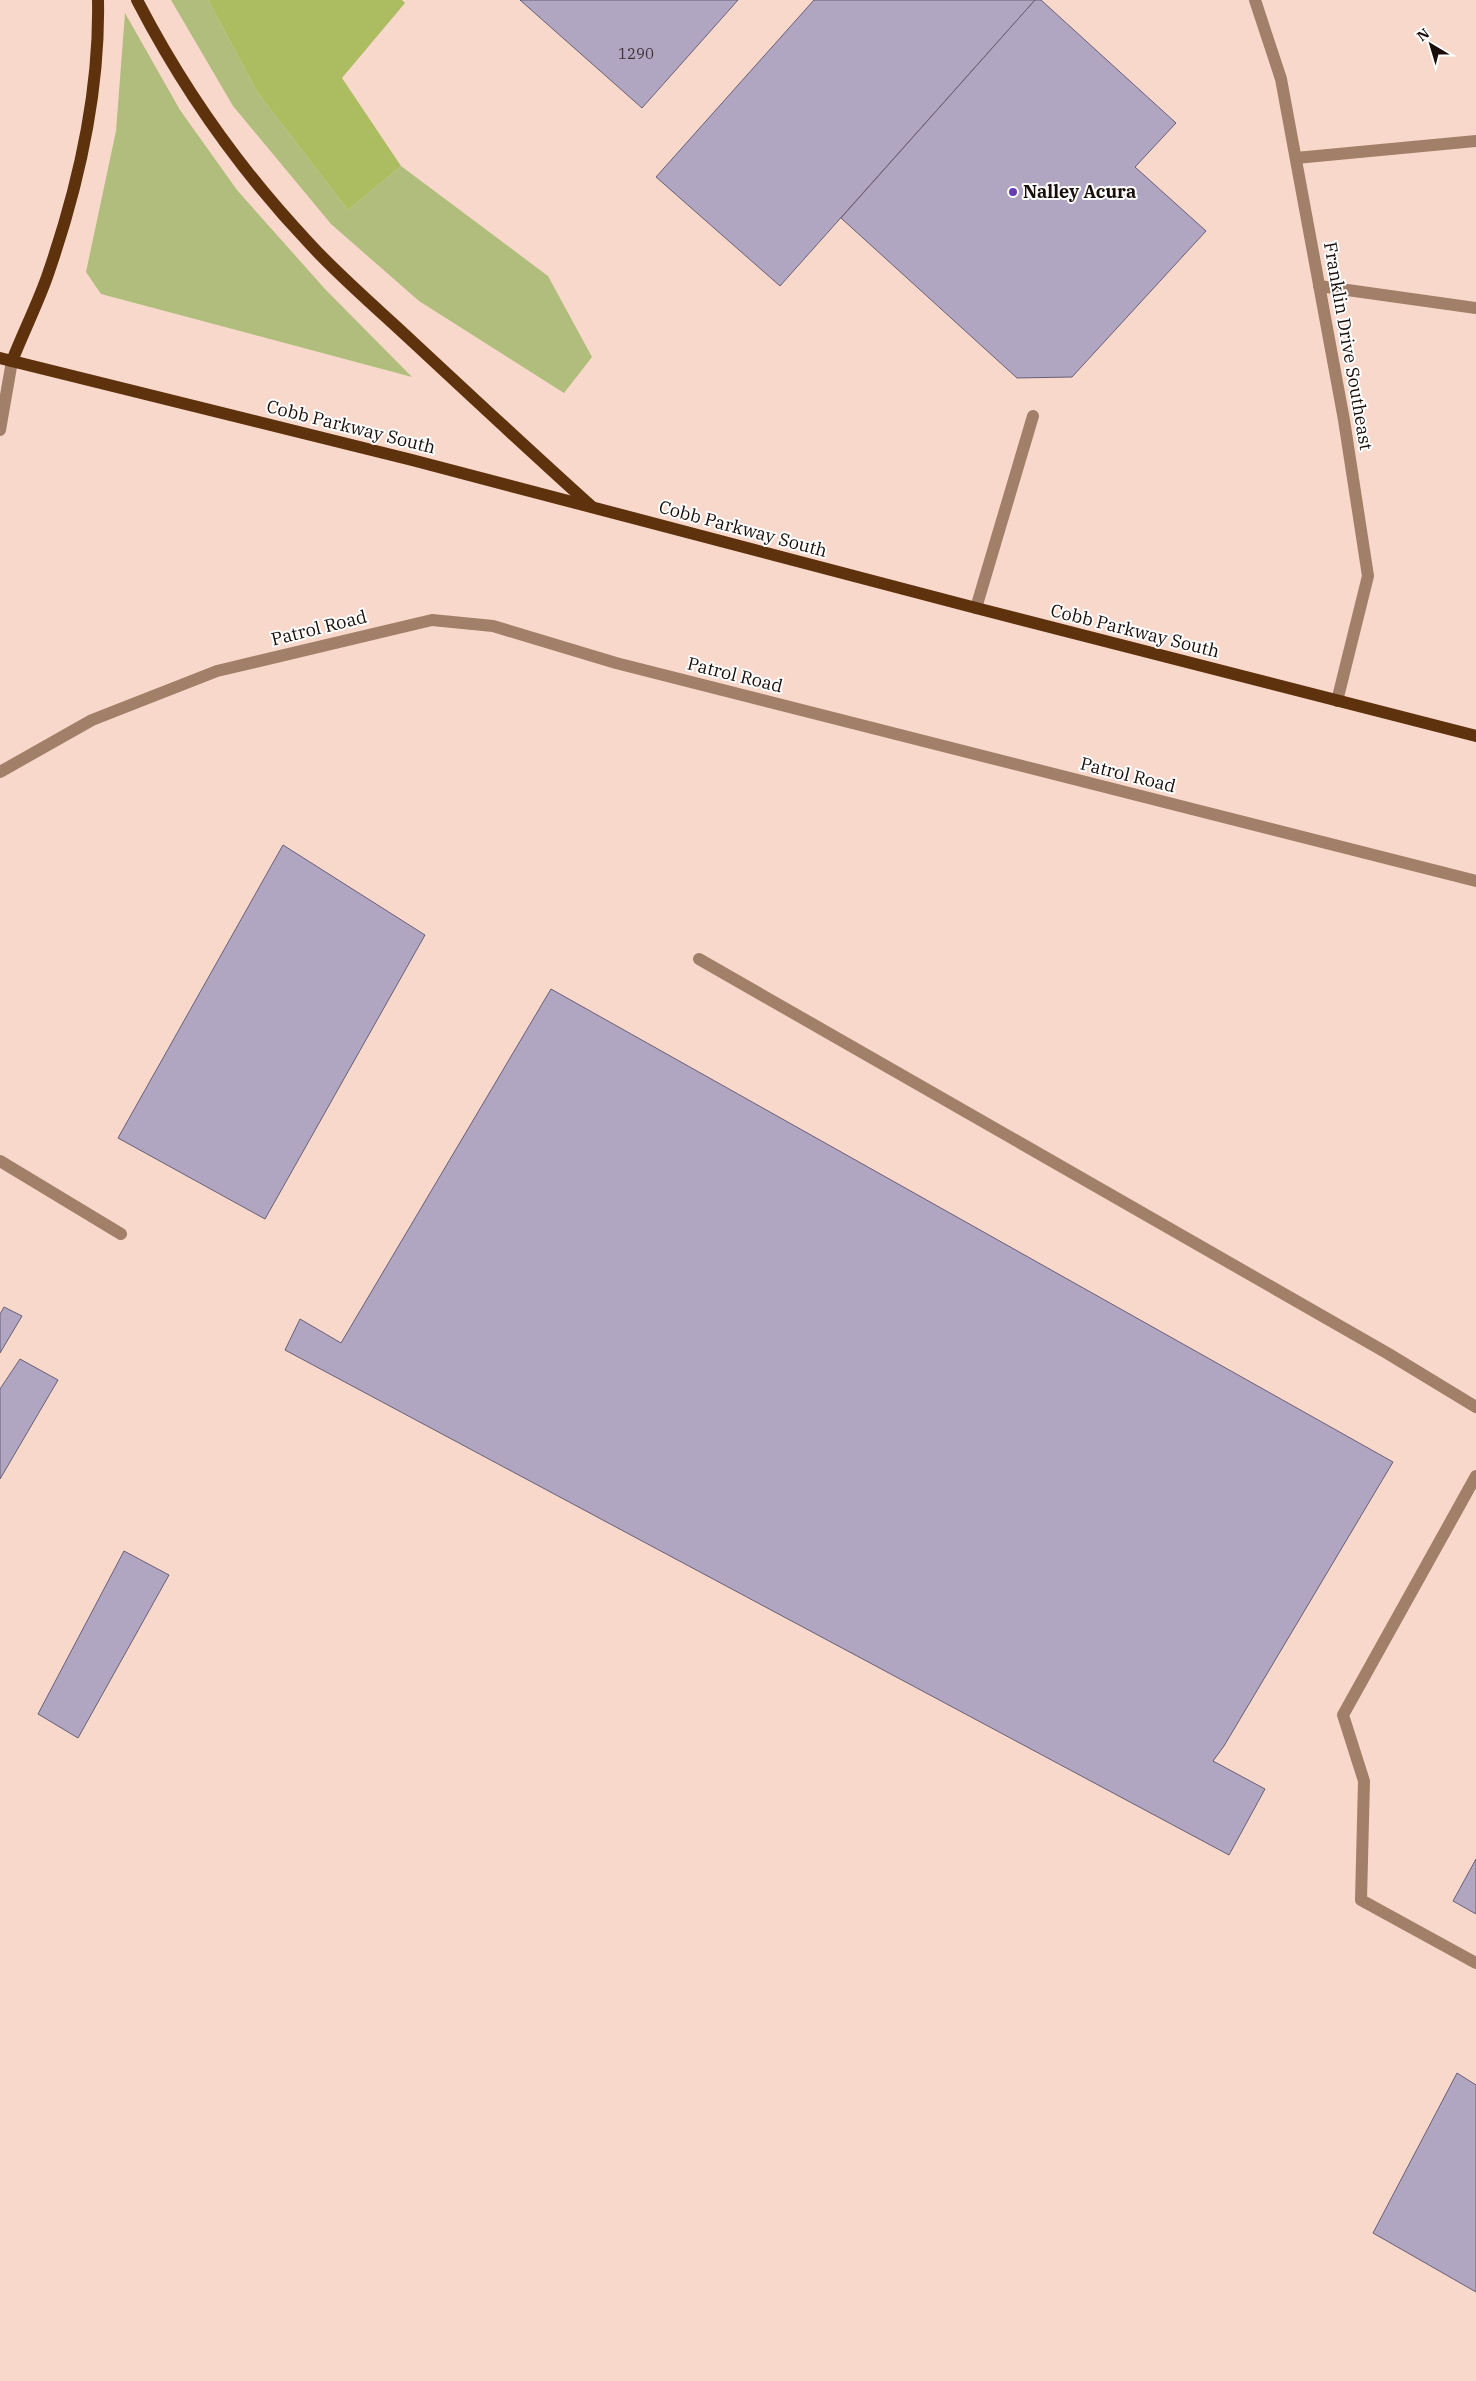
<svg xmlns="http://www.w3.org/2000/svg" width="1476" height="2381" viewBox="0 0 1476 2381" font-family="'IBM Plex Serif',serif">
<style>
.green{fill:#b1bd7d}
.forest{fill:#acbc61}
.building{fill:#b0a6c1;stroke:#685e77}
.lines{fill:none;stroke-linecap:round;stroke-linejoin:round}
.service{stroke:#a17f68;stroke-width:12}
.minor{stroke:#a17f68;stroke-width:12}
.primary{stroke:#5f320e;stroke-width:12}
.poi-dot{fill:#613eb6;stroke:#fff;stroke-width:2}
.labels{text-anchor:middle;stroke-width:4;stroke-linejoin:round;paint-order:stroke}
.number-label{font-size:15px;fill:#3f3438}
.poi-label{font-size:18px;font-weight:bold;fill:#190e0a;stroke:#fff;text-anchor:start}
.street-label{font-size:18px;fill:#190e0a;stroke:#fff}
</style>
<rect width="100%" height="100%" fill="#f9d8cc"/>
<g class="green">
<path d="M 171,0 L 208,0 L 258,93 L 348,210 L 401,166 L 548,276 L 592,357 L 564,393 L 419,301 L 331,224 L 233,106 Z"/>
<path d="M 125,13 L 180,110 L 237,190 L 325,289 L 412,377 L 101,294 L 86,272 L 116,131 Z"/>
</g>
<path class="forest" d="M 208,0 L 402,0 L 405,3 L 342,78 L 401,166 L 348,210 L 258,93 Z"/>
<g class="building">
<path d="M 520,0 L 738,0 L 642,108 Z"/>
<path d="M 814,0 L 1035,0 L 780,286 L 656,177 Z"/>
<path d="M 1035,0 L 1041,0 L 1176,123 L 1135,167 L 1206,231 L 1072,377 L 1017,378 L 841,218 Z"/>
<path d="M 283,845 L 425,935 L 265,1219 L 118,1138 Z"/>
<path d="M 551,989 L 1393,1462 L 1224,1746 L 1213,1761 L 1265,1789 L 1229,1855 L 285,1350 L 300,1319 L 341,1343 Z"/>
<path d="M 4,1307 L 22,1316 L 0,1353 L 0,1314 Z"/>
<path d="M 20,1359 L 58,1380 L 0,1479 L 0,1389 Z"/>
<path d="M 124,1551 L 169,1575 L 78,1738 L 38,1714 Z"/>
<path d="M 1476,1859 L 1476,1914 L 1453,1901 Z"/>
<path d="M 1457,2073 L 1476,2085 L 1476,2292 L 1373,2233 Z"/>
</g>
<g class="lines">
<g class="service">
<path d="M 1296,158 L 1476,141"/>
<path d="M 1319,286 L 1476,308"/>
<path d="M 976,608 L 1033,416"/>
<path d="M 699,959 L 1387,1353 L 1476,1407"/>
<path d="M 0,1161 L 121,1234"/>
<path d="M 1476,1476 L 1343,1715 L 1364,1781 L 1361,1900 L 1476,1963"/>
</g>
<g class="minor">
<path d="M 1255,0 L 1281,79 L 1344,420 L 1368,576 L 1337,701"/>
<path d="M 0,430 L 12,361"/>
<path d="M 0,772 L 92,720 L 217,671 L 432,620 L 493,626 L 616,663 L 1476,881"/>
</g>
<g class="primary">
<path d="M 137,0 C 183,89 240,170 309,243 C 341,278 378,309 413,342 C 472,397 531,452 591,506"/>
<path d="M 0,358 L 412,460 L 976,608 L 1476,736"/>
<path d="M 12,361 C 23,333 37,305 47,277 C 78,188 100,95 98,0"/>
</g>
</g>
<circle class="poi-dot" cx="1013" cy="192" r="5"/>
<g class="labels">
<g class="number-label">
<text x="636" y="59">1290</text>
</g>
<g class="poi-label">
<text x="1023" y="198">Nalley Acura</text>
</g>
<g class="street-label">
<text transform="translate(1348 346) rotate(80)" y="6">Franklin Drive Southeast</text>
<text transform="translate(351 427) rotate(14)" y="6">Cobb Parkway South</text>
<text transform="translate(743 529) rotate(15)" y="6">Cobb Parkway South</text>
<text transform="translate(319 628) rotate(-14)" y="6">Patrol Road</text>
<text transform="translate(1135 631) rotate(14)" y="6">Cobb Parkway South</text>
<text transform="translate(735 675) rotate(14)" y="6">Patrol Road</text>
<text transform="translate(1128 775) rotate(14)" y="6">Patrol Road</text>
</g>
</g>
<g transform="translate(1431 45) rotate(322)" stroke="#ffffff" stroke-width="4" paint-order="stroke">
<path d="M0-4L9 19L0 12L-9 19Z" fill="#190e0a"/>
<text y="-8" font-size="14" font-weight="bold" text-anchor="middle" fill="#190e0a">N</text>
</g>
</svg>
